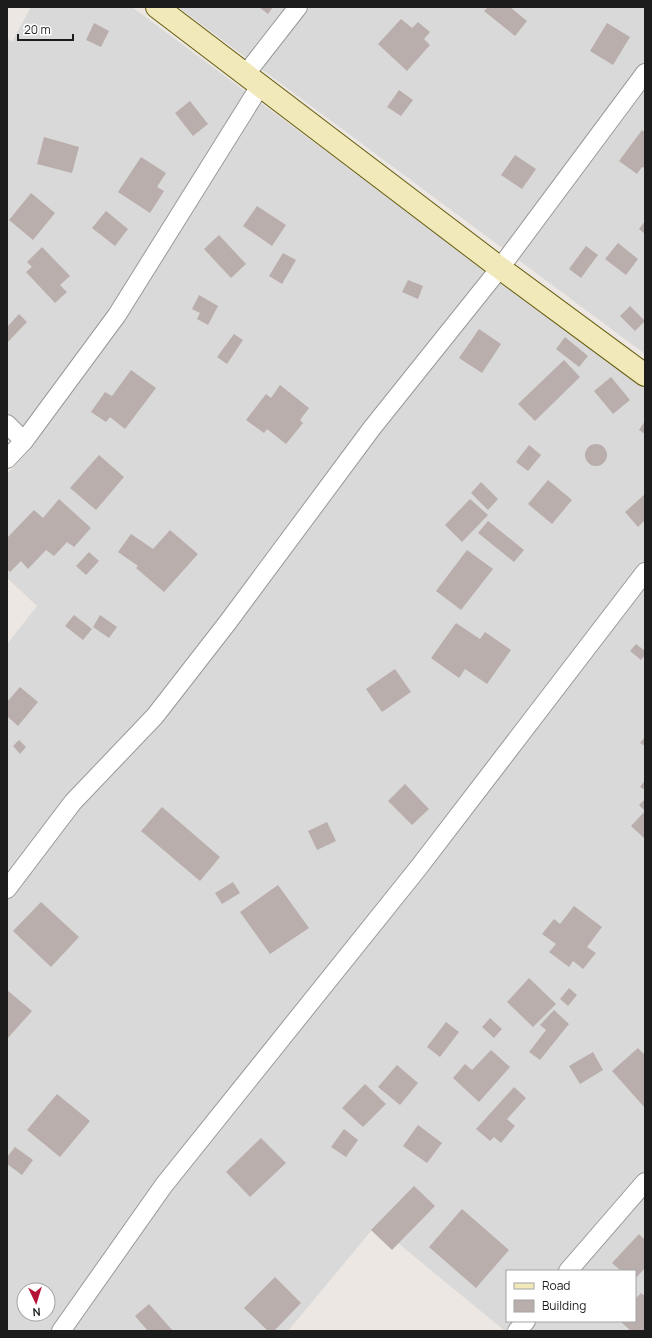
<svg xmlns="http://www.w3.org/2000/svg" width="652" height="1338" viewBox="0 0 652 1338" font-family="Manrope,sans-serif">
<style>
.residential{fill:#dad9d9;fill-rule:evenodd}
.building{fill:#b9aeac}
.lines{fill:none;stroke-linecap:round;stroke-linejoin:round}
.minor-casing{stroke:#999;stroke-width:20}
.secondary-casing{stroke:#665d0f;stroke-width:24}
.minor{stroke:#fff;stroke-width:18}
.secondary{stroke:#f2e9ba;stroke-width:22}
</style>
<rect width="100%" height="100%" fill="#ece7e2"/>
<g class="residential">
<path d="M 31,7 L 132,7 L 645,389 L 645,1331 L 505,1331 L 376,1225 L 288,1331 L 7,1331 L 7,644 L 37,606 L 7,578 L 7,474 L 35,444 L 7,413 L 7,38 L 12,42 ZM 507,1271 L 635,1271 L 635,1321 L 507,1321 ZM 24,1290 L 48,1290 L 48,1314 L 24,1314 Z"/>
<path d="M 178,7 L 645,7 L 645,354 Z"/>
</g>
<g class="building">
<path d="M 259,7 L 273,7 L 268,14 Z"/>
<path d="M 488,7 L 510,7 L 527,21 L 515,36 L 484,11 Z"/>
<path d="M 401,19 L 412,28 L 418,22 L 430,32 L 424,39 L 430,45 L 407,71 L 378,44 Z"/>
<path d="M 94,23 L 109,31 L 101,47 L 86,40 Z"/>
<path d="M 607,23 L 630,37 L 613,65 L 590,51 Z"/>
<path d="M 399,90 L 413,100 L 401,116 L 387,107 Z"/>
<path d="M 190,101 L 208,124 L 193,136 L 175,113 Z"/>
<path d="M 642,130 L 645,132 L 645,168 L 642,167 L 637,174 L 619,161 Z"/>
<path d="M 44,137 L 79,147 L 72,173 L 37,164 Z"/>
<path d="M 515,155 L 536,169 L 522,189 L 501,175 Z"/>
<path d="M 141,157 L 166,173 L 157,187 L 164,191 L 150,213 L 118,192 Z"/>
<path d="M 31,193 L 55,213 L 33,240 L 9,220 Z"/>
<path d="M 257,206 L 286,225 L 272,246 L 243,226 Z"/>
<path d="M 106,211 L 128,229 L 115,246 L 92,228 Z"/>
<path d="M 645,221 L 645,234 L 639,229 Z"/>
<path d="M 219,235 L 246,264 L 231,278 L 204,249 Z"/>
<path d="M 618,243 L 638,259 L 626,275 L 605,259 Z"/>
<path d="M 586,246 L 598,255 L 581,278 L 569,269 Z"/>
<path d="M 42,247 L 70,276 L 60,285 L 67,292 L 55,303 L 26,272 L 32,267 L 27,262 Z"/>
<path d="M 283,253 L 296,260 L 282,284 L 269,276 Z"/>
<path d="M 408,280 L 423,286 L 418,299 L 402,292 Z"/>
<path d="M 199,295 L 218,306 L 208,325 L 197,319 L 200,313 L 192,309 Z"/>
<path d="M 630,306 L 645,321 L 635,331 L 620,316 Z"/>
<path d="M 19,314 L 27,322 L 7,343 L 7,327 Z"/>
<path d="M 479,329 L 501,344 L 482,373 L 459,358 Z"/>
<path d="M 234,334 L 243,340 L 227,364 L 217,357 Z"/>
<path d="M 565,337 L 588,356 L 579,367 L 556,349 Z"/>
<path d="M 564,360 L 580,377 L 535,421 L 518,404 Z"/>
<path d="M 131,370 L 156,388 L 125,429 L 110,417 L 106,422 L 91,412 L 105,392 L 112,396 Z"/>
<path d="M 611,377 L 630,400 L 613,414 L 594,391 Z"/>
<path d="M 280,385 L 309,408 L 300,420 L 303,423 L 286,444 L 267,429 L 264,433 L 246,420 L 266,394 L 271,398 Z"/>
<path d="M 645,421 L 645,434 L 639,430 Z"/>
<circle cx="596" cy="455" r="11"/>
<path d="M 529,445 L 541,455 L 528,471 L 516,462 Z"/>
<path d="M 99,455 L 124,477 L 96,510 L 70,488 Z"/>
<path d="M 548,480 L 572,500 L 552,524 L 528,504 Z"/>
<path d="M 481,482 L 498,499 L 488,510 L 471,493 Z"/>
<path d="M 645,494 L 645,520 L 638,527 L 625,512 Z"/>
<path d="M 59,499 L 91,528 L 74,547 L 67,542 L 54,556 L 46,550 L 28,569 L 21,561 L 10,572 L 7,569 L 7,538 L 34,510 L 43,518 Z"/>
<path d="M 470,499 L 488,515 L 462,542 L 445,525 Z"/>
<path d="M 488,521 L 524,550 L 514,562 L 478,533 Z"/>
<path d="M 170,530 L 198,554 L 164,592 L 136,568 L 138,566 L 118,552 L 131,534 L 153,549 Z"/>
<path d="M 467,550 L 493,569 L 461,610 L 436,591 Z"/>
<path d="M 89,552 L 99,561 L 86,575 L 76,566 Z"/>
<path d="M 74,615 L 92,629 L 83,640 L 65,626 Z"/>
<path d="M 100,615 L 117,627 L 109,638 L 93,627 Z"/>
<path d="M 456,623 L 480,639 L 485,632 L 511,650 L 487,684 L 465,669 L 459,678 L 431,658 Z"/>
<path d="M 636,644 L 645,651 L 645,655 L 641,660 L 630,651 Z"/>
<path d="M 395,669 L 411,692 L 382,712 L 366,689 Z"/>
<path d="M 20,687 L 38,702 L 18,726 L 7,716 L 7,702 Z"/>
<path d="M 645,737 L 645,746 L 640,743 Z"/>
<path d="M 19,740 L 26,747 L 20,754 L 13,746 Z"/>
<path d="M 645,780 L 645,790 L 640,787 Z"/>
<path d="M 405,784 L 429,809 L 412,825 L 388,801 Z"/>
<path d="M 645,799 L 645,839 L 631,826 L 645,811 L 639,805 Z"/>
<path d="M 162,807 L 220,857 L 200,881 L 141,831 Z"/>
<path d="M 327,822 L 336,841 L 317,850 L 308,831 Z"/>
<path d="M 233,882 L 240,893 L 222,904 L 215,893 Z"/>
<path d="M 278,885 L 309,928 L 270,954 L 240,912 Z"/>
<path d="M 41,902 L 79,937 L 51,967 L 13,931 Z"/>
<path d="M 574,906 L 602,927 L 587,947 L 596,953 L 583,969 L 573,961 L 569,967 L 549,952 L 556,944 L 542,934 L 554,919 L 560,924 Z"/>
<path d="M 529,978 L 556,1004 L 533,1027 L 507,1002 Z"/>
<path d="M 569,988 L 577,995 L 568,1006 L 560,999 Z"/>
<path d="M 7,990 L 32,1011 L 7,1039 Z"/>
<path d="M 554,1010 L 569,1024 L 540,1060 L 529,1052 L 546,1030 L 540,1025 Z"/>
<path d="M 490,1018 L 502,1029 L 494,1038 L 482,1027 Z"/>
<path d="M 446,1022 L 459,1032 L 440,1057 L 427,1047 Z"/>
<path d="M 638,1048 L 645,1055 L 645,1108 L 612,1071 Z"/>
<path d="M 491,1050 L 510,1067 L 479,1102 L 453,1078 L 465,1064 L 472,1070 Z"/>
<path d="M 593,1052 L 603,1070 L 580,1084 L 569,1066 Z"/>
<path d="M 397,1065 L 418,1083 L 400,1105 L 378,1087 Z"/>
<path d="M 365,1084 L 386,1104 L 363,1127 L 342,1108 Z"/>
<path d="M 514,1087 L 526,1098 L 507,1119 L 515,1126 L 501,1143 L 494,1137 L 490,1141 L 476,1129 Z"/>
<path d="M 57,1094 L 90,1121 L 60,1157 L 27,1130 Z"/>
<path d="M 418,1125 L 442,1143 L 427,1163 L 403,1146 Z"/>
<path d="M 344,1129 L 358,1140 L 346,1157 L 331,1147 Z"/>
<path d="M 261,1138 L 286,1163 L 250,1197 L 226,1172 Z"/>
<path d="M 15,1147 L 33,1160 L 22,1175 L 7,1164 L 7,1157 Z"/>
<path d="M 414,1186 L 435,1206 L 392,1250 L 371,1230 Z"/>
<path d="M 462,1209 L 509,1250 L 476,1288 L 429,1247 Z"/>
<path d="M 639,1234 L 645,1240 L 645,1268 L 635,1279 L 635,1271 L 621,1271 L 612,1263 Z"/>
<path d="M 275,1277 L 301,1303 L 274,1331 L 268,1331 L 244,1308 Z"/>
<path d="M 641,1293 L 645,1296 L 645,1331 L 631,1331 L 620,1321 L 635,1321 L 635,1299 Z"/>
<path d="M 149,1304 L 173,1331 L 148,1331 L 135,1316 Z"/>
</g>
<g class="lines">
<defs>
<g id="minor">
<path d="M 245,75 L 298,7"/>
<path d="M 7,424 L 24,441"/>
<path d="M 7,459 L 24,441 L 117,315 L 260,86"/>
<path d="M 7,889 L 73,802 L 155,716 L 228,622 L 372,428 L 500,268 L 645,73"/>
<path d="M 568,1271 L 645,1182"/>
<path d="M 61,1331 L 164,1185 L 419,867 L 645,572"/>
<path d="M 517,1331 L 526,1321"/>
</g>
<path id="secondary" d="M 157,7 L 500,268 L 645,375"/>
</defs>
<use href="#minor" class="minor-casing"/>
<use href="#secondary" class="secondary-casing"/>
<use href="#minor" class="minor"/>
<use href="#secondary" class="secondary"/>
</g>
<rect width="652" height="1338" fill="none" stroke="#1c1c1c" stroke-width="16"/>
<rect x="506" y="1270" width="130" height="52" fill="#ffffff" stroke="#a4a4a4"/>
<rect x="514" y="1283" width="20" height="6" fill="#f2e9ba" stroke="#a4a4a4"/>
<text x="542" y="1290" font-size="12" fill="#1c1c1c">Road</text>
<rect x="514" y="1300" width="20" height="12" fill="#b9aeac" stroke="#a4a4a4"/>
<text x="542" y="1310" font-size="12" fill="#1c1c1c">Building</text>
<g transform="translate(36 1302) rotate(176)"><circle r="19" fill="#ffffff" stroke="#a4a4a4"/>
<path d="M0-3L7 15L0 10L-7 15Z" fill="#b41336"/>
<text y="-6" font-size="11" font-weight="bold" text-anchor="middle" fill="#1c1c1c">N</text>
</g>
<path d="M18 34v6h55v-6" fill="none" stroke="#1c1c1c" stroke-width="2"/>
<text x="24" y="34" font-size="12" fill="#1c1c1c" stroke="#ffffff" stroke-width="3" paint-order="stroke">20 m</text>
</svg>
